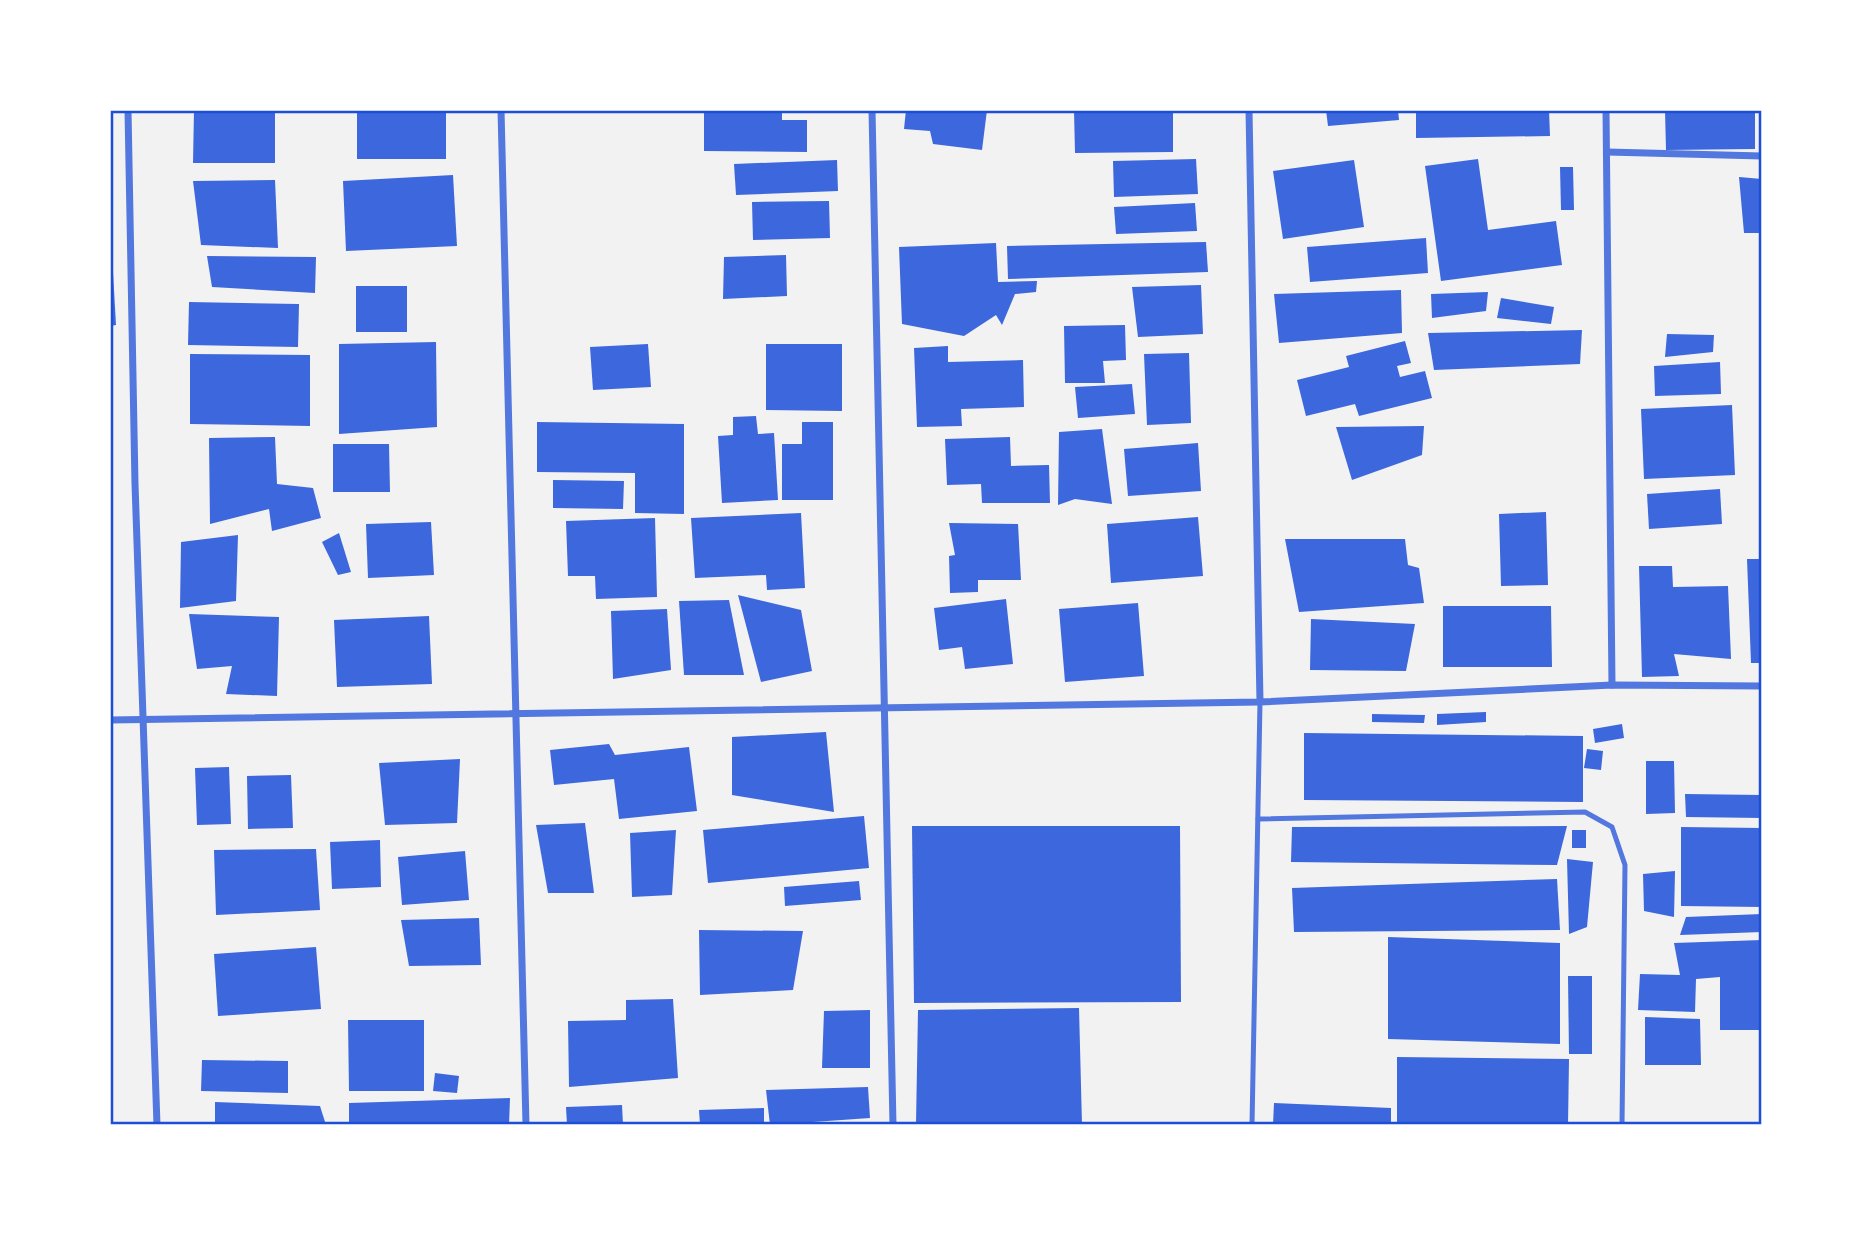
<svg xmlns="http://www.w3.org/2000/svg" width="1872" height="1235" viewBox="0 0 1872 1235" font-family="'Public Sans',sans-serif">
<style>
.building{fill:#3d67dc}
.lines{fill:none;stroke-linecap:round;stroke-linejoin:round}
.service{stroke:#5277de;stroke-width:5}
.minor{stroke:#5277de;stroke-width:7}
.neatline{fill:none;stroke:#1d4ed8;stroke-width:2.5}
</style>
<rect width="100%" height="100%" fill="#f2f2f2"/>
<g class="building">
<path d="M 194,110 L 275,110 L 275,163 L 193,163 Z"/>
<rect x="357" y="110" width="89" height="49"/>
<path d="M 704,110 L 782,110 L 782,120 L 807,120 L 807,152 L 704,151 Z"/>
<path d="M 906,110 L 987,110 L 982,150 L 933,144 L 930,131 L 904,129 Z"/>
<path d="M 1074,110 L 1173,110 L 1173,152 L 1075,153 Z"/>
<path d="M 1326,110 L 1398,110 L 1399,120 L 1328,126 Z"/>
<path d="M 1416,110 L 1549,110 L 1550,136 L 1416,138 Z"/>
<path d="M 1665,110 L 1755,110 L 1755,149 L 1666,150 Z"/>
<path d="M 1196,159 L 1198,194 L 1114,197 L 1113,161 Z"/>
<path d="M 1478,159 L 1488,230 L 1556,221 L 1562,265 L 1441,281 L 1425,166 Z"/>
<path d="M 837,160 L 838,191 L 736,195 L 734,164 Z"/>
<path d="M 1354,160 L 1364,227 L 1283,239 L 1273,171 Z"/>
<path d="M 1560,167 L 1573,167 L 1574,210 L 1561,210 Z"/>
<path d="M 453,175 L 457,246 L 346,251 L 343,181 Z"/>
<path d="M 1739,177 L 1762,179 L 1762,233 L 1744,233 Z"/>
<path d="M 275,180 L 278,248 L 201,245 L 193,181 Z"/>
<path d="M 829,201 L 830,238 L 753,240 L 752,202 Z"/>
<path d="M 1195,203 L 1197,231 L 1116,234 L 1114,207 Z"/>
<path d="M 1426,238 L 1428,273 L 1310,282 L 1307,247 Z"/>
<path d="M 1206,242 L 1208,272 L 1008,279 L 1007,246 Z"/>
<path d="M 996,243 L 998,282 L 1037,281 L 1036,292 L 1015,294 L 1002,325 L 996,315 L 964,336 L 902,324 L 899,247 Z"/>
<path d="M 786,255 L 787,296 L 723,299 L 724,257 Z"/>
<path d="M 207,256 L 316,257 L 315,293 L 212,287 Z"/>
<path d="M 110,272 L 113,272 L 116,325 L 110,326 Z"/>
<path d="M 1201,285 L 1203,334 L 1138,337 L 1132,287 Z"/>
<rect x="356" y="286" width="51" height="46"/>
<path d="M 1401,290 L 1402,333 L 1279,343 L 1274,294 Z"/>
<path d="M 1488,292 L 1486,311 L 1432,318 L 1431,294 Z"/>
<path d="M 1501,298 L 1554,307 L 1551,324 L 1497,318 Z"/>
<path d="M 189,302 L 299,304 L 298,347 L 188,345 Z"/>
<path d="M 1125,325 L 1126,360 L 1103,361 L 1105,383 L 1065,383 L 1064,326 Z"/>
<path d="M 1582,330 L 1580,364 L 1434,370 L 1428,333 Z"/>
<path d="M 1667,334 L 1714,335 L 1713,352 L 1665,357 Z"/>
<path d="M 1405,341 L 1411,363 L 1397,366 L 1400,377 L 1425,371 L 1432,398 L 1359,416 L 1355,404 L 1306,416 L 1297,380 L 1349,367 L 1346,356 Z"/>
<path d="M 436,342 L 437,427 L 339,434 L 339,344 Z"/>
<path d="M 648,344 L 651,387 L 593,390 L 590,347 Z"/>
<path d="M 766,344 L 842,344 L 842,411 L 766,410 Z"/>
<path d="M 948,346 L 948,362 L 1023,360 L 1024,407 L 961,409 L 962,426 L 917,427 L 914,348 Z"/>
<path d="M 1189,353 L 1191,423 L 1147,425 L 1144,354 Z"/>
<path d="M 190,354 L 310,355 L 310,426 L 190,424 Z"/>
<path d="M 1720,362 L 1721,394 L 1655,396 L 1654,366 Z"/>
<path d="M 1132,384 L 1135,414 L 1078,418 L 1075,387 Z"/>
<path d="M 1732,405 L 1735,475 L 1644,479 L 1641,409 Z"/>
<path d="M 756,416 L 758,434 L 774,433 L 778,500 L 722,503 L 718,436 L 733,435 L 733,417 Z"/>
<path d="M 537,422 L 684,424 L 684,514 L 635,513 L 635,473 L 537,472 Z"/>
<path d="M 802,422 L 833,422 L 833,500 L 782,500 L 782,444 L 802,444 Z"/>
<path d="M 1424,426 L 1422,455 L 1352,480 L 1336,427 Z"/>
<path d="M 1102,429 L 1112,504 L 1075,499 L 1058,505 L 1059,432 Z"/>
<path d="M 275,437 L 277,484 L 313,488 L 321,518 L 272,531 L 269,509 L 210,524 L 209,438 Z"/>
<path d="M 1010,437 L 1011,466 L 1049,465 L 1050,503 L 982,503 L 981,484 L 947,485 L 945,439 Z"/>
<path d="M 1198,443 L 1201,491 L 1128,496 L 1124,449 Z"/>
<path d="M 333,444 L 389,444 L 390,492 L 333,492 Z"/>
<path d="M 553,480 L 624,481 L 623,509 L 553,508 Z"/>
<path d="M 1720,489 L 1722,524 L 1649,529 L 1647,494 Z"/>
<path d="M 1546,512 L 1548,585 L 1501,586 L 1499,514 Z"/>
<path d="M 801,513 L 805,588 L 767,590 L 766,575 L 695,578 L 691,518 Z"/>
<path d="M 1198,517 L 1203,576 L 1111,583 L 1107,524 Z"/>
<path d="M 655,518 L 657,597 L 596,599 L 595,576 L 568,576 L 566,521 Z"/>
<path d="M 431,522 L 434,575 L 368,578 L 366,524 Z"/>
<path d="M 949,523 L 1018,524 L 1021,580 L 978,580 L 978,592 L 950,593 L 949,556 L 955,555 Z"/>
<path d="M 339,533 L 351,572 L 338,575 L 322,542 Z"/>
<path d="M 238,535 L 236,601 L 180,608 L 181,542 Z"/>
<path d="M 1285,539 L 1405,539 L 1408,565 L 1419,568 L 1424,603 L 1299,612 Z"/>
<path d="M 1747,559 L 1762,559 L 1762,663 L 1751,663 Z"/>
<path d="M 1639,566 L 1672,566 L 1673,587 L 1728,586 L 1731,659 L 1674,654 L 1679,676 L 1642,677 Z"/>
<path d="M 738,595 L 801,610 L 812,671 L 761,682 Z"/>
<path d="M 1006,599 L 1013,664 L 965,669 L 962,647 L 939,650 L 934,608 Z"/>
<path d="M 729,600 L 744,675 L 684,675 L 679,601 Z"/>
<path d="M 1138,603 L 1144,676 L 1065,682 L 1059,609 Z"/>
<path d="M 1443,606 L 1551,606 L 1552,667 L 1443,667 Z"/>
<path d="M 667,609 L 671,670 L 613,679 L 611,611 Z"/>
<path d="M 189,614 L 279,617 L 277,696 L 226,694 L 232,666 L 197,669 Z"/>
<path d="M 429,616 L 432,684 L 337,687 L 334,620 Z"/>
<path d="M 1311,619 L 1415,624 L 1406,671 L 1310,670 Z"/>
<path d="M 1486,712 L 1486,722 L 1437,725 L 1437,714 Z"/>
<path d="M 1372,714 L 1425,715 L 1424,723 L 1372,722 Z"/>
<path d="M 1622,724 L 1624,738 L 1595,743 L 1593,729 Z"/>
<path d="M 826,732 L 834,812 L 732,795 L 732,737 Z"/>
<path d="M 1304,733 L 1583,736 L 1583,802 L 1304,800 Z"/>
<path d="M 609,744 L 615,755 L 689,747 L 697,811 L 619,819 L 614,779 L 554,785 L 550,750 Z"/>
<path d="M 1587,749 L 1603,751 L 1601,770 L 1584,768 Z"/>
<path d="M 460,759 L 457,823 L 385,825 L 379,763 Z"/>
<path d="M 1646,761 L 1674,761 L 1675,813 L 1646,814 Z"/>
<path d="M 229,767 L 231,824 L 197,825 L 195,768 Z"/>
<path d="M 291,775 L 293,828 L 248,829 L 247,776 Z"/>
<path d="M 1685,794 L 1762,795 L 1762,818 L 1686,817 Z"/>
<path d="M 864,816 L 869,868 L 708,883 L 703,830 Z"/>
<path d="M 585,823 L 594,893 L 548,893 L 536,825 Z"/>
<path d="M 912,826 L 1180,826 L 1181,1002 L 914,1003 Z"/>
<path d="M 1567,826 L 1557,865 L 1291,862 L 1292,827 Z"/>
<path d="M 1681,827 L 1762,828 L 1762,907 L 1681,906 Z"/>
<path d="M 676,830 L 672,895 L 632,897 L 630,833 Z"/>
<rect x="1572" y="830" width="14" height="18"/>
<path d="M 380,840 L 381,887 L 332,889 L 330,842 Z"/>
<path d="M 316,849 L 320,910 L 216,915 L 214,850 Z"/>
<path d="M 465,851 L 469,900 L 402,905 L 398,857 Z"/>
<path d="M 1567,859 L 1593,862 L 1587,927 L 1569,934 Z"/>
<path d="M 1675,871 L 1674,917 L 1644,911 L 1643,874 Z"/>
<path d="M 1557,879 L 1560,930 L 1294,932 L 1292,888 Z"/>
<path d="M 859,881 L 861,900 L 785,906 L 784,887 Z"/>
<path d="M 1762,914 L 1762,932 L 1680,935 L 1686,917 Z"/>
<path d="M 479,918 L 481,965 L 409,966 L 401,920 Z"/>
<path d="M 699,930 L 803,931 L 793,990 L 700,995 Z"/>
<path d="M 1388,937 L 1560,943 L 1560,1044 L 1388,1039 Z"/>
<path d="M 1762,940 L 1762,1030 L 1720,1030 L 1720,977 L 1696,979 L 1695,1012 L 1638,1010 L 1640,974 L 1680,975 L 1674,943 Z"/>
<path d="M 316,947 L 321,1009 L 218,1016 L 214,954 Z"/>
<path d="M 1568,976 L 1592,976 L 1592,1054 L 1569,1054 Z"/>
<path d="M 673,999 L 678,1078 L 569,1087 L 568,1021 L 626,1020 L 626,1000 Z"/>
<path d="M 1079,1008 L 1082,1125 L 916,1125 L 918,1010 Z"/>
<path d="M 870,1010 L 870,1068 L 822,1068 L 824,1011 Z"/>
<path d="M 1645,1017 L 1700,1019 L 1701,1065 L 1645,1065 Z"/>
<path d="M 348,1020 L 424,1020 L 424,1091 L 349,1091 Z"/>
<path d="M 1397,1057 L 1569,1059 L 1568,1125 L 1397,1125 Z"/>
<path d="M 202,1060 L 288,1061 L 288,1093 L 201,1091 Z"/>
<path d="M 435,1073 L 459,1076 L 457,1093 L 433,1091 Z"/>
<path d="M 868,1087 L 870,1118 L 770,1125 L 766,1090 Z"/>
<path d="M 510,1098 L 509,1125 L 349,1125 L 349,1103 Z"/>
<path d="M 215,1102 L 320,1106 L 326,1125 L 215,1125 Z"/>
<path d="M 1274,1103 L 1391,1108 L 1391,1125 L 1273,1125 Z"/>
<path d="M 622,1105 L 623,1125 L 567,1125 L 566,1107 Z"/>
<path d="M 764,1108 L 764,1125 L 700,1125 L 699,1110 Z"/>
</g>
<g class="lines">
<g class="service">
<path d="M 1258,819 L 1585,812 L 1612,827 L 1625,865 L 1622,1125"/>
<path d="M 1252,1125 L 1260,702"/>
</g>
<g class="minor">
<path d="M 128,110 L 135,484 L 157,1125"/>
<path d="M 501,110 L 526,1125"/>
<path d="M 872,110 L 893,1125"/>
<path d="M 1249,110 L 1260,702"/>
<path d="M 1606,110 L 1612,685"/>
<path d="M 1607,152 L 1762,156"/>
<path d="M 110,720 L 1260,702 L 1612,685 L 1762,686"/>
</g>
</g>
<rect width="1872" height="1235" fill="none" stroke="#ffffff" stroke-width="224"/>
<rect x="112" y="112" width="1648" height="1011" class="neatline"/>
</svg>
